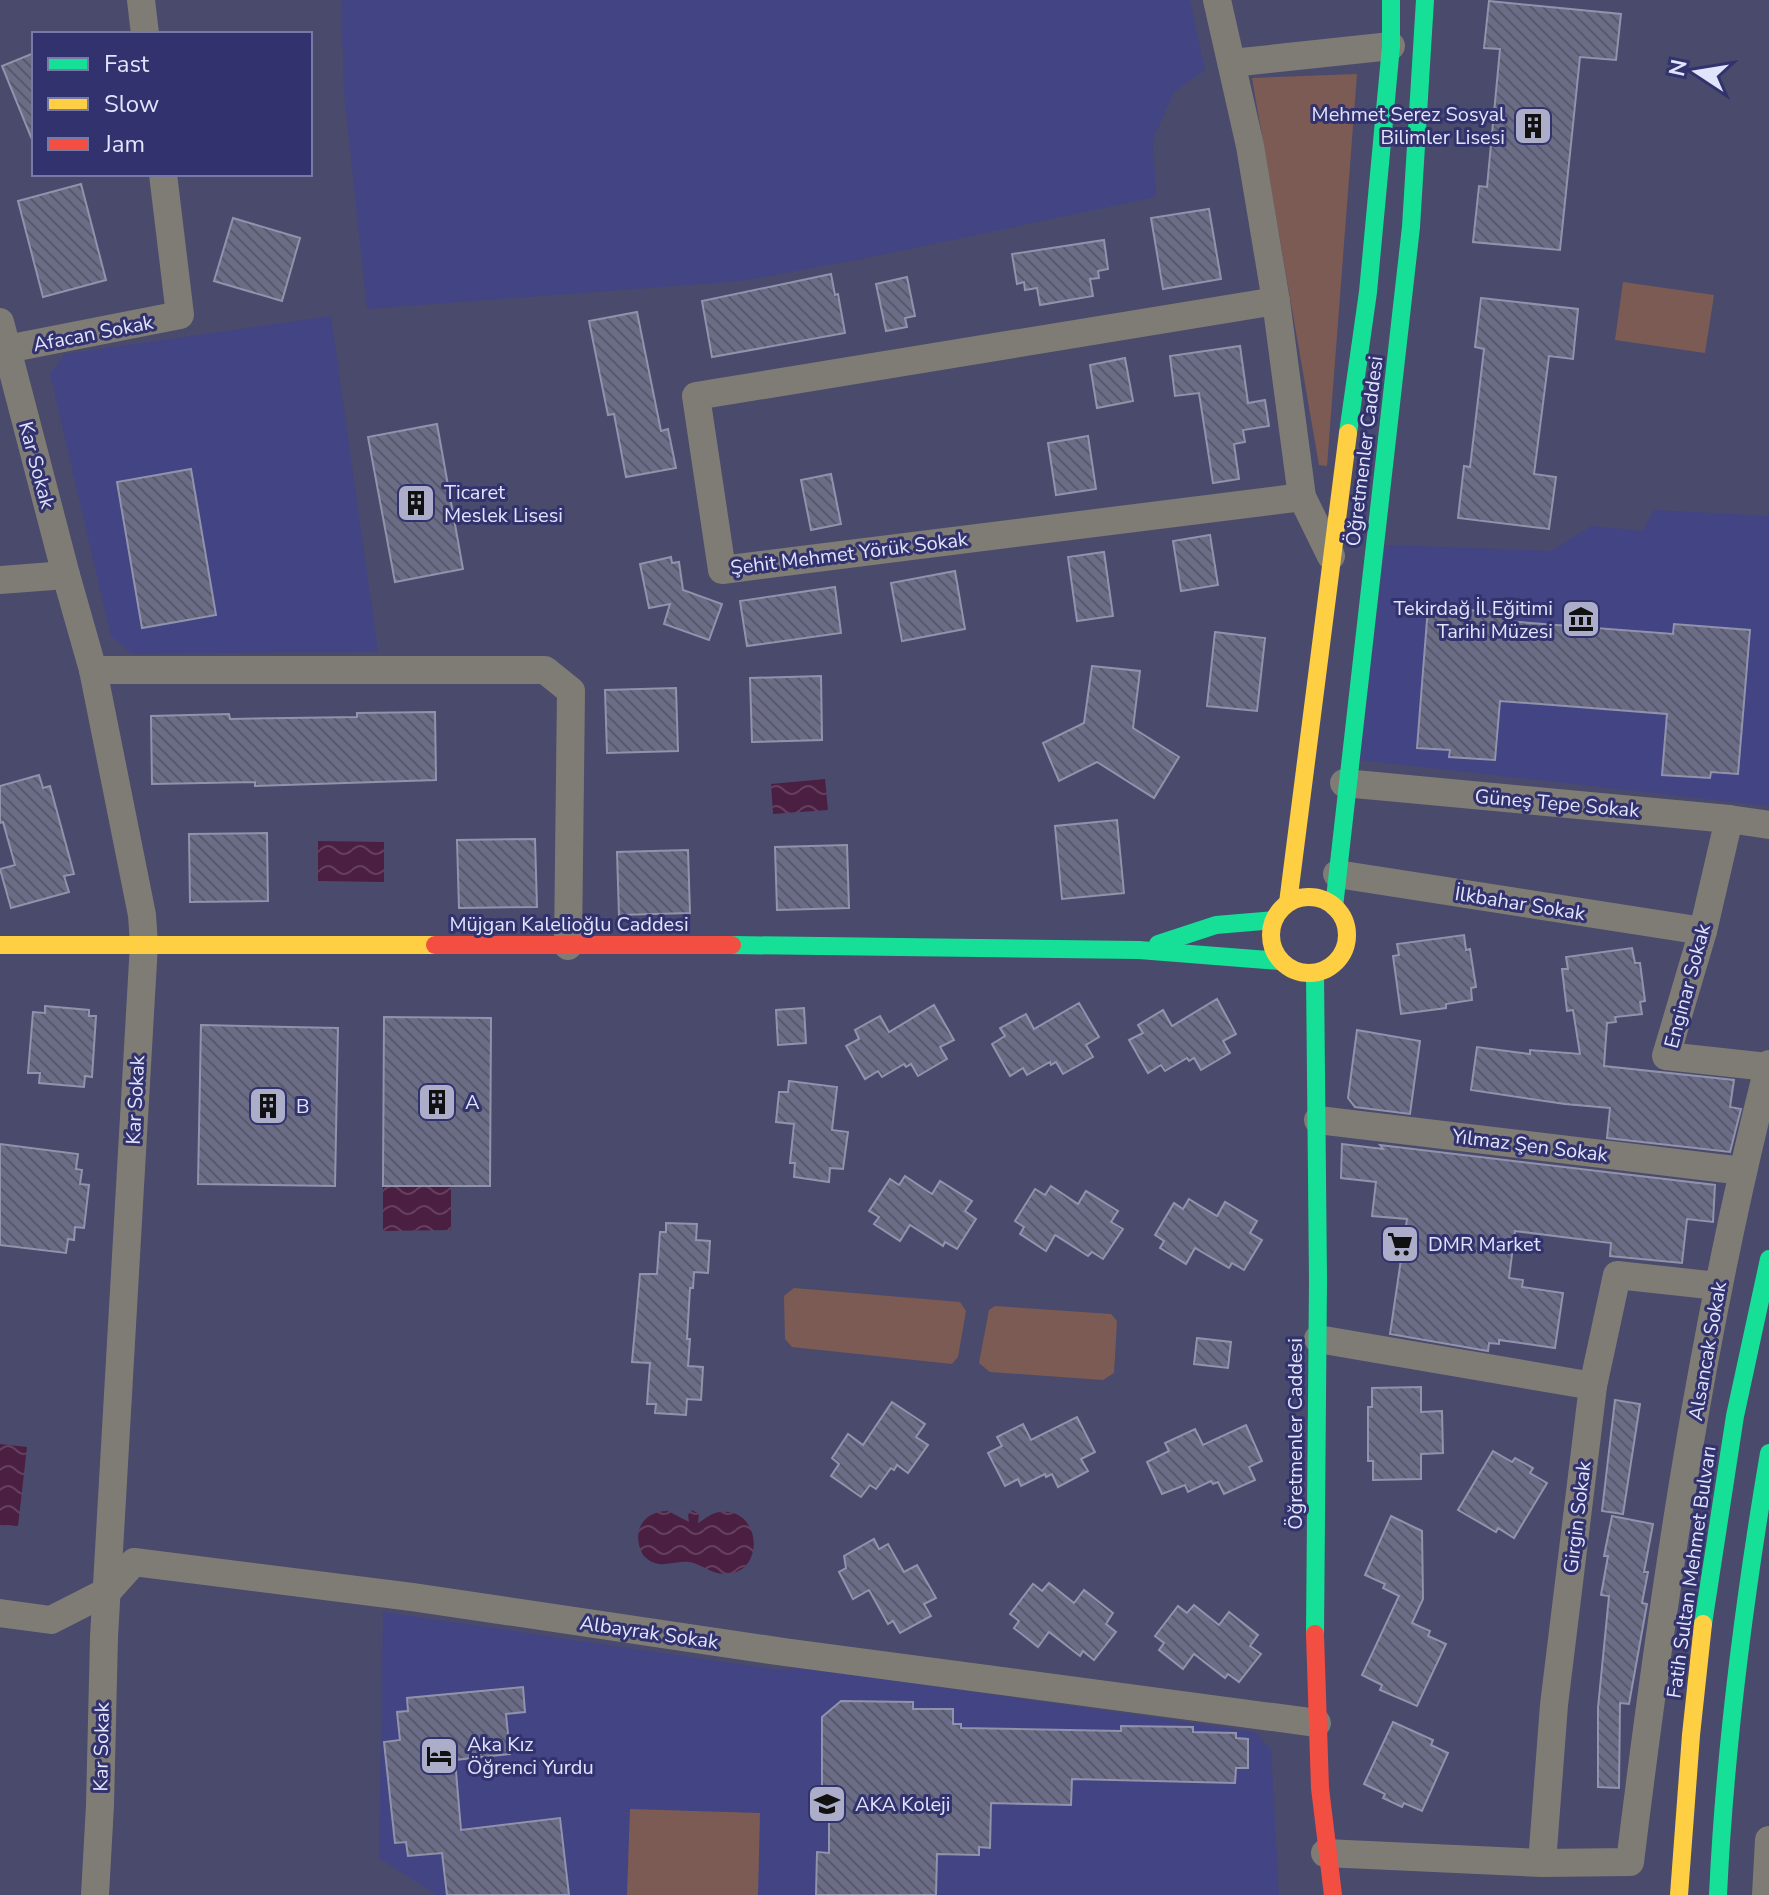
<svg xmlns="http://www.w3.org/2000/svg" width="1769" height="1895" viewBox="0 0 1769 1895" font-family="'Nunito Sans',sans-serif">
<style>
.built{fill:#434484}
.green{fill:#7d5b55}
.water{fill:url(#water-waves)}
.building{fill:url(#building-back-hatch);stroke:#9192ac;stroke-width:2}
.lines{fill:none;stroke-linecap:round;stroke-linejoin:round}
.street{stroke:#7f7c75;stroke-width:28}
.fast{stroke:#16e098;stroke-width:18}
.slow{stroke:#ffcf43;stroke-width:18}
.jam{stroke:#f24e42;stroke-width:18}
.labels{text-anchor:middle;stroke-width:6;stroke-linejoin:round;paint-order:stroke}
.poi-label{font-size:20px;fill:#e1e4fb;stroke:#32326e;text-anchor:start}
.street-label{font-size:20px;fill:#e1e4fb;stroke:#32326e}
</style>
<defs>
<pattern id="water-waves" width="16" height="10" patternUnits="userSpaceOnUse" patternTransform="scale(2)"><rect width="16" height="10" fill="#4b1f42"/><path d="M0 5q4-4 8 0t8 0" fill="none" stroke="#653f5e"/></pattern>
<pattern id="building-back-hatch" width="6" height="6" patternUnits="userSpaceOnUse" patternTransform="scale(2)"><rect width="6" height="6" fill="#6b6c86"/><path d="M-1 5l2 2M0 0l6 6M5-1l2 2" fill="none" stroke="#585868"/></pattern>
</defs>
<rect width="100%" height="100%" fill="#4a4a6c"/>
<g class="built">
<path d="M 341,0 L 1190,0 L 1205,70 L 1174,92 L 1153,139 L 1156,197 L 867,258 L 742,281 L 367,309 L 344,93 Z"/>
<path d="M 331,316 L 378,651 L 132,654 L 111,636 L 50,374 L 65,354 Z"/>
<path d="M 1654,510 L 1769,516 L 1769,806 L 1360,760 L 1385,545 L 1551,551 L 1592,526 L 1643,531 Z"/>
<path d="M 383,1612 L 777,1670 L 801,1668 L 1255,1732 L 1271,1750 L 1279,1895 L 437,1895 L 379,1858 Z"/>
</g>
<g class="green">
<path d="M 1357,74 L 1327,466 L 1319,465 L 1252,78 Z"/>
<path d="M 1623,282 L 1714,295 L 1705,353 L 1615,340 Z"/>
<path d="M 794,1288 L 960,1302 L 966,1311 L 958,1357 L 952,1364 L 792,1347 L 785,1339 L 784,1296 Z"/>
<path d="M 995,1306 L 1111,1314 L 1117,1321 L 1114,1373 L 1103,1380 L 990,1372 L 979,1363 L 989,1310 Z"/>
<path d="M 630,1809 L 760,1813 L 758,1895 L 627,1895 Z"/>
</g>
<g class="water">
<path d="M 825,779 L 828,810 L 773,814 L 771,784 Z"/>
<path d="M 318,841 L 384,842 L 384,882 L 318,881 Z"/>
<path d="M 383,1186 L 451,1186 L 451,1230 L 383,1231 Z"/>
<path d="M 0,1444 L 27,1447 L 18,1526 L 0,1525 Z"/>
<path d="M 692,1510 L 699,1514 L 698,1523 C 705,1519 711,1513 720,1512 C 762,1507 766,1574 725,1574 C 711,1574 702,1564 689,1562 C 671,1560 659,1572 643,1555 C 631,1533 642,1511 668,1511 L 689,1522 L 688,1515 Z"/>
</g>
<g class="building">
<path d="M 1489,1 L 1621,14 L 1616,60 L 1580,57 L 1560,250 L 1473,242 L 1479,186 L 1487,187 L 1500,49 L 1484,48 Z"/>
<path d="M 34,53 L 34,142 L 33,142 L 2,66 Z"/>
<path d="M 81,184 L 106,280 L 43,297 L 18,201 Z"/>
<path d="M 1209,209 L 1221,279 L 1163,289 L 1151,218 Z"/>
<path d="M 233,218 L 300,238 L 282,301 L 214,281 Z"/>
<path d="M 1104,240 L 1108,269 L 1098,271 L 1099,278 L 1090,279 L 1093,296 L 1040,305 L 1037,288 L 1025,290 L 1024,282 L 1017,284 L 1012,254 Z"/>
<path d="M 831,274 L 835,295 L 838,294 L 845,333 L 712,357 L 702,301 Z"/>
<path d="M 907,277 L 915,316 L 905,318 L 907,327 L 886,331 L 876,284 Z"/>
<path d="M 1481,298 L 1578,309 L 1573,359 L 1549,356 L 1534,474 L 1556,477 L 1549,529 L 1458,518 L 1464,466 L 1470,467 L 1484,349 L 1475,347 Z"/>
<path d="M 637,312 L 661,431 L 668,429 L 676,468 L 626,477 L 614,414 L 608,415 L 589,321 Z"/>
<path d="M 1240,346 L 1248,403 L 1265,400 L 1269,426 L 1243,430 L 1245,442 L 1234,444 L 1239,479 L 1213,483 L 1199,393 L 1175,396 L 1170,356 Z"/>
<path d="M 1125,358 L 1133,401 L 1097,408 L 1090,365 Z"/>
<path d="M 437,424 L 463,569 L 395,582 L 368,437 Z"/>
<path d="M 1088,436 L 1096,489 L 1056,495 L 1048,443 Z"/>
<path d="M 191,469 L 216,615 L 142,628 L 117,482 Z"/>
<path d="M 831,474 L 841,524 L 811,530 L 801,480 Z"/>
<path d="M 1210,535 L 1218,585 L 1181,591 L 1173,541 Z"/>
<path d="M 1104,552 L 1113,616 L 1077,621 L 1068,557 Z"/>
<path d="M 671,557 L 672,563 L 679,562 L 683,590 L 722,604 L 709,640 L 664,624 L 670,604 L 649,608 L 640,564 Z"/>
<path d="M 955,571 L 965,629 L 902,641 L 891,583 Z"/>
<path d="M 835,587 L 841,633 L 747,646 L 740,601 Z"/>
<path d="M 1428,607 L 1507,613 L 1506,621 L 1673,634 L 1674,624 L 1750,630 L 1738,774 L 1711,772 L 1710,778 L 1662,775 L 1667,714 L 1500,701 L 1495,760 L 1449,757 L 1450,750 L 1417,748 Z"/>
<path d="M 1215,632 L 1265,638 L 1257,711 L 1207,706 Z"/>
<path d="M 1092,666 L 1140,671 L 1133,728 L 1179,757 L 1154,798 L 1097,762 L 1059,781 L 1043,743 L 1084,723 Z"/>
<path d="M 821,676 L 822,740 L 752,742 L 750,678 Z"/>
<path d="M 676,688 L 678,751 L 607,753 L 605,690 Z"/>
<path d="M 435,712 L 436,780 L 255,786 L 255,782 L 152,784 L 151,716 L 229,714 L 230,719 L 357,717 L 357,713 Z"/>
<path d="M 39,775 L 43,788 L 50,786 L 74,874 L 64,876 L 69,892 L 11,908 L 0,869 L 15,865 L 3,822 L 0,823 L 0,786 Z"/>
<path d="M 1117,820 L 1124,893 L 1062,899 L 1055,826 Z"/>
<path d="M 267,833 L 268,901 L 190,902 L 189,834 Z"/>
<path d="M 535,839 L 537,907 L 459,908 L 457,840 Z"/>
<path d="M 847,845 L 849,908 L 777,910 L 775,847 Z"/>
<path d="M 688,850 L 690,913 L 619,915 L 617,852 Z"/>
<path d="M 1464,935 L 1466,950 L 1470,949 L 1476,987 L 1471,988 L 1472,1000 L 1446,1004 L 1446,1008 L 1401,1014 L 1393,956 L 1399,955 L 1397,944 Z"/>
<path d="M 1632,948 L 1635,963 L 1640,963 L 1645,1001 L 1640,1002 L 1642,1014 L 1615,1017 L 1616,1022 L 1607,1023 L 1604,1066 L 1734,1080 L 1730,1107 L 1741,1109 L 1730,1152 L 1607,1138 L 1610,1108 L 1565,1104 L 1471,1090 L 1477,1047 L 1530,1054 L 1530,1050 L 1580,1054 L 1573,1010 L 1567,1011 L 1562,969 L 1568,969 L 1566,957 Z"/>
<path d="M 1217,999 L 1236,1034 L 1223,1041 L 1230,1053 L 1201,1070 L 1194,1058 L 1189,1061 L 1187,1058 L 1165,1071 L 1161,1065 L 1148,1073 L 1129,1040 L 1143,1033 L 1138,1025 L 1163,1010 L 1172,1026 Z"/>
<path d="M 1079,1003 L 1099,1037 L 1086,1045 L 1093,1057 L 1063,1074 L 1056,1062 L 1051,1065 L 1050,1062 L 1027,1075 L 1023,1068 L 1010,1076 L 992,1044 L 1005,1036 L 1000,1028 L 1026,1014 L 1034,1029 Z"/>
<path d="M 934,1005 L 954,1040 L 940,1047 L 947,1059 L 918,1076 L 911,1064 L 906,1067 L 904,1064 L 882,1077 L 878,1071 L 865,1079 L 846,1046 L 859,1039 L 855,1030 L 880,1016 L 889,1032 Z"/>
<path d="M 45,1006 L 89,1010 L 89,1016 L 96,1016 L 92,1077 L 85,1076 L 84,1087 L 39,1083 L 40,1073 L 28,1073 L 33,1012 L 45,1013 Z"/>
<path d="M 804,1008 L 806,1043 L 778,1045 L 776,1010 Z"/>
<path d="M 384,1017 L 491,1018 L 490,1186 L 383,1186 Z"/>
<path d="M 201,1025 L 338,1028 L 335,1186 L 198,1184 Z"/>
<path d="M 1357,1030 L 1420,1041 L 1410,1114 L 1355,1107 L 1348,1098 Z"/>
<path d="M 789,1081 L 837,1087 L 832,1130 L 848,1132 L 843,1169 L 830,1168 L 829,1182 L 794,1177 L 795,1163 L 790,1163 L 794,1124 L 776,1122 L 779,1092 L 788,1092 Z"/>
<path d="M 0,1144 L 78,1154 L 76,1169 L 82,1170 L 80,1184 L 89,1185 L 84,1228 L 75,1227 L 74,1240 L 68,1239 L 66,1253 L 0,1245 Z"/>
<path d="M 1342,1144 L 1383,1149 L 1380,1145 L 1715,1185 L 1713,1222 L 1687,1219 L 1682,1263 L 1610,1256 L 1611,1243 L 1515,1231 L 1509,1278 L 1523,1280 L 1522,1287 L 1563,1293 L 1555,1348 L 1499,1340 L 1499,1344 L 1489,1343 L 1488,1351 L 1390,1334 L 1407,1219 L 1372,1216 L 1376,1182 L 1341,1178 Z"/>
<path d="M 905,1176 L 932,1194 L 940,1181 L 972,1201 L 965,1211 L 976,1219 L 957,1249 L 945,1242 L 943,1246 L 910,1225 L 900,1241 L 874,1224 L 879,1217 L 869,1211 L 890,1179 L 899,1185 Z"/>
<path d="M 1051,1186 L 1078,1204 L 1086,1191 L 1118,1211 L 1111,1222 L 1123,1229 L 1103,1259 L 1092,1252 L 1088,1256 L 1055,1235 L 1046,1251 L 1020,1234 L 1024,1227 L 1015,1221 L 1035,1189 L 1045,1195 Z"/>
<path d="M 1189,1199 L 1217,1216 L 1225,1202 L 1257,1221 L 1250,1233 L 1262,1240 L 1244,1270 L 1232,1263 L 1229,1268 L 1195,1248 L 1186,1264 L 1160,1248 L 1164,1241 L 1155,1235 L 1174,1203 L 1183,1209 Z"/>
<path d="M 666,1223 L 697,1224 L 696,1240 L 710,1241 L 708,1273 L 694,1272 L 693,1288 L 690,1288 L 687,1339 L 690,1339 L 688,1366 L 703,1367 L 701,1400 L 687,1399 L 686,1415 L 655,1413 L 656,1404 L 647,1404 L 650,1363 L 632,1362 L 640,1274 L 657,1274 L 660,1232 L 666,1232 Z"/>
<path d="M 1197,1338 L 1231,1342 L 1228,1368 L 1194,1364 Z"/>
<path d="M 1421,1387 L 1421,1412 L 1442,1411 L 1443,1453 L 1421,1454 L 1421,1479 L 1373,1480 L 1373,1461 L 1368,1461 L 1368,1407 L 1372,1407 L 1372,1388 Z"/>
<path d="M 1615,1400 L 1640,1404 L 1623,1514 L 1602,1511 Z"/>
<path d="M 892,1402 L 925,1424 L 916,1437 L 928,1445 L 908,1473 L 897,1465 L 894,1470 L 891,1468 L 876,1489 L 870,1485 L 861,1497 L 831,1476 L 839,1464 L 832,1458 L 848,1434 L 863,1445 Z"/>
<path d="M 1077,1417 L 1095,1452 L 1081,1459 L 1088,1471 L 1058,1487 L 1052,1474 L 1046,1477 L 1045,1474 L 1021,1486 L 1018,1479 L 1005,1486 L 988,1453 L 1002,1446 L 997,1437 L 1023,1424 L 1031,1440 Z"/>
<path d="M 1246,1425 L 1262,1461 L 1249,1467 L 1255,1480 L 1224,1494 L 1218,1482 L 1213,1484 L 1211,1481 L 1188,1492 L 1185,1485 L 1162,1494 L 1147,1462 L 1169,1451 L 1165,1443 L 1195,1429 L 1203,1445 Z"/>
<path d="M 1493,1451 L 1512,1462 L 1515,1458 L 1533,1468 L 1530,1473 L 1547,1483 L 1514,1538 L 1498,1528 L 1496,1532 L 1458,1510 Z"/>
<path d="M 1391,1516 L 1422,1531 L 1423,1599 L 1412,1623 L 1430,1631 L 1428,1636 L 1446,1644 L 1417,1706 L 1380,1690 L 1382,1685 L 1362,1675 L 1399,1596 L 1383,1588 L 1385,1584 L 1365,1575 Z"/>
<path d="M 1612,1516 L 1653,1524 L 1644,1572 L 1648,1572 L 1642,1603 L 1647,1604 L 1629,1704 L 1620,1703 L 1619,1788 L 1598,1787 L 1598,1708 L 1609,1596 L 1601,1595 L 1608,1556 L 1604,1556 Z"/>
<path d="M 874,1539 L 879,1549 L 888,1544 L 904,1572 L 917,1565 L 936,1598 L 924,1604 L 931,1616 L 900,1633 L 893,1621 L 888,1624 L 869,1590 L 853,1599 L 839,1572 L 846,1568 L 844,1556 Z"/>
<path d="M 1049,1583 L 1074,1603 L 1084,1590 L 1113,1613 L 1106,1624 L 1116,1632 L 1094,1660 L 1083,1651 L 1080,1656 L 1049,1632 L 1038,1647 L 1014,1628 L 1019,1621 L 1010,1614 L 1033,1584 L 1042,1591 Z"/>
<path d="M 1194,1605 L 1219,1625 L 1229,1612 L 1258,1635 L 1250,1646 L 1261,1654 L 1239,1682 L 1228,1674 L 1225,1678 L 1194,1654 L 1183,1669 L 1159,1650 L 1164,1643 L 1155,1636 L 1178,1606 L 1187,1613 Z"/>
<path d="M 523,1687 L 525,1712 L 506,1714 L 510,1754 L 455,1760 L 461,1830 L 560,1818 L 569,1895 L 447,1895 L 442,1853 L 408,1856 L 406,1842 L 395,1843 L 384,1742 L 400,1740 L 397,1712 L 408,1711 L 407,1698 Z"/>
<path d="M 841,1701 L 913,1702 L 913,1709 L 953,1709 L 953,1724 L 961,1724 L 961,1728 L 1121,1731 L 1121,1726 L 1193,1727 L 1193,1732 L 1236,1733 L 1236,1738 L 1248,1739 L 1248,1768 L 1236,1768 L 1235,1783 L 1072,1779 L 1071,1805 L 991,1803 L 990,1848 L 979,1847 L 979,1855 L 937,1854 L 936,1895 L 816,1895 L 817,1852 L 829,1853 L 829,1790 L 822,1790 L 822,1717 Z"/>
<path d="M 1393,1722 L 1433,1740 L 1431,1745 L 1448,1753 L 1422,1811 L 1404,1803 L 1402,1807 L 1383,1798 L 1385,1794 L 1364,1784 Z"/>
</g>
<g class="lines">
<g class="street">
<path d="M 141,0 L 145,34"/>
<path d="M 1217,0 L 1250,146 L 1276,301 L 1302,497 L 1331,556"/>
<path d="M 1232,63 L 1391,46"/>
<path d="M 1276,301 L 696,396 L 722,570 L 1302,497"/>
<path d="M 0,322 L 66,575 L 93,670 L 142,915 L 144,944 L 104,1637 L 100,1805 L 95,1895"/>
<path d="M 7,349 L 180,315 L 163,174"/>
<path d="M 0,580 L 66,575"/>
<path d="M 93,670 L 545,670 L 571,691 L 568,946"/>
<path d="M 1344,783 L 1729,819 L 1769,825"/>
<path d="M 1729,819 L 1703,931 L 1666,1056 L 1768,1067"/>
<path d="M 1337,874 L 1703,931"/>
<path d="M 1318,1120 L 1743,1171"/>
<path d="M 1318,1339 L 1593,1386"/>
<path d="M 0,1613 L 51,1620 L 108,1591 L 134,1562 L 412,1597 L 784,1652 L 1317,1723"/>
<path d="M 1325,1853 L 1542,1863 L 1630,1862 C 1663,1594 1702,1326 1769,1064"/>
<path d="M 1542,1863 L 1554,1705 L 1593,1386 L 1617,1275 L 1718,1286"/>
<path d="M 1766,1895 L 1769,1840"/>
</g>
<g class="fast">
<path d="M 1348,433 L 1368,292 L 1391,46 L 1391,0"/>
<path d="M 1334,907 L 1411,227 L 1425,0"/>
<path d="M 1158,944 L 1216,925 L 1274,920"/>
<path d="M 732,945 L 1139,950 L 1280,961"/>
<path d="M 1315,973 L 1318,1280 L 1315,1634"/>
<path d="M 1703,1624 L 1735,1416 L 1769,1259"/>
<path d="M 1718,1895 C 1725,1746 1744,1600 1769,1453"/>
</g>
<g class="slow">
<circle cx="1309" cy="935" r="38"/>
<path d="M 1288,903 L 1348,433"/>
<path d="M 0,945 L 435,945"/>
<path d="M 1679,1895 L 1691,1735 L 1703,1624"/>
</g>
<g class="jam">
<path d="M 435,945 L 732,945"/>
<path d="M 1315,1634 L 1320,1788 L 1333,1895"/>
</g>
</g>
<defs>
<symbol id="building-square" viewBox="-11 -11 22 22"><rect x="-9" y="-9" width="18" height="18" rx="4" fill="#acaec9" stroke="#32326e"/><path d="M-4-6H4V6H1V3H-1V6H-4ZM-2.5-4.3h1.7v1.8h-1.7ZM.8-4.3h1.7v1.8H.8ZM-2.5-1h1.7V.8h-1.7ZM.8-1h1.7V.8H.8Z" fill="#111"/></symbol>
<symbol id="museum-square" viewBox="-11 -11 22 22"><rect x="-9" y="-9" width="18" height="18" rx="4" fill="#acaec9" stroke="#32326e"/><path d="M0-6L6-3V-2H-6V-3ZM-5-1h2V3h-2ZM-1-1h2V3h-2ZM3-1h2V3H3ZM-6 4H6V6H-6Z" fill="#111"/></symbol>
<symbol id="supermarket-square" viewBox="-11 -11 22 22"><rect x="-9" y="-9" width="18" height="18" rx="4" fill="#acaec9" stroke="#32326e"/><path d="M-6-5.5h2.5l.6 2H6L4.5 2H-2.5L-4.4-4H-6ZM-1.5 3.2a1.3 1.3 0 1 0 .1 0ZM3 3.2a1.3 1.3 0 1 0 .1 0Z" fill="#111"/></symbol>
<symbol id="hotel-square" viewBox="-11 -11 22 22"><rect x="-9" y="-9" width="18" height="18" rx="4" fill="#acaec9" stroke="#32326e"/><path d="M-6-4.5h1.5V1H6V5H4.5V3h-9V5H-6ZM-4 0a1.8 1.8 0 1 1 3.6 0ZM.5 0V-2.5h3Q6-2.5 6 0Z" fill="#111"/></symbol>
<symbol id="school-square" viewBox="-11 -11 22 22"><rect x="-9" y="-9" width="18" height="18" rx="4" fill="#acaec9" stroke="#32326e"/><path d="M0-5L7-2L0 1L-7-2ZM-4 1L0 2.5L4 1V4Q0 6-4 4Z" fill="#111"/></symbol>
</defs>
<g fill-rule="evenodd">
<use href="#building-square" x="1511" y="104" width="44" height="44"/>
<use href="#building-square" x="394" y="481" width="44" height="44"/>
<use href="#museum-square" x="1559" y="597" width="44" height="44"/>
<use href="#building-square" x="415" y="1080" width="44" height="44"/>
<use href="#building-square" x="246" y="1084" width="44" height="44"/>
<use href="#supermarket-square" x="1378" y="1222" width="44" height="44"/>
<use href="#hotel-square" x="417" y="1734" width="44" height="44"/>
<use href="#school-square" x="805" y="1782" width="44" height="44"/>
</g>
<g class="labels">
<g class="poi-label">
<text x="1505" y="121" text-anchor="end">Mehmet Serez Sosyal<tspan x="1505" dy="23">Bilimler Lisesi</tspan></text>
<text x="444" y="499">Ticaret<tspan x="444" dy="23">Meslek Lisesi</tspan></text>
<text x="1553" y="615" text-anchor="end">Tekirdağ İl Eğitimi<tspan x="1553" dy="23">Tarihi Müzesi</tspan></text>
<text x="465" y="1109">A</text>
<text x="296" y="1113">B</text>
<text x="1428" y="1251">DMR Market</text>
<text x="467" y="1751">Aka Kız<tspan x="467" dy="23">Öğrenci Yurdu</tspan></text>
<text x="855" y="1811">AKA Koleji</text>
</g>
<g class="street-label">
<text transform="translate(93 333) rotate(-11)" y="7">Afacan Sokak</text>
<text transform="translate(1364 451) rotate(-83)" y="7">Öğretmenler Caddesi</text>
<text transform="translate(37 465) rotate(75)" y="7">Kar Sokak</text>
<text transform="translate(849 553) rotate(-7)" y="7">Şehit Mehmet Yörük Sokak</text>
<text transform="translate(1557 803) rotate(5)" y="7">Güneş Tepe Sokak</text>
<text transform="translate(1520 903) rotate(9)" y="7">İlkbahar Sokak</text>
<text x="569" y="931">Müjgan Kalelioğlu Caddesi</text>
<text transform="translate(1687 986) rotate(-75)" y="7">Enginar Sokak</text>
<text transform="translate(135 1100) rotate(-87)" y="7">Kar Sokak</text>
<text transform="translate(1530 1145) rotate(7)" y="7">Yılmaz Şen Sokak</text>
<text transform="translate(1707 1351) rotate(-80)" y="7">Alsancak Sokak</text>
<text transform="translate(1295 1434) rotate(-90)" y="7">Öğretmenler Caddesi</text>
<text transform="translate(1577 1517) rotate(-83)" y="7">Girgin Sokak</text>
<text transform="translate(1691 1572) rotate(-82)" y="7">Fatih Sultan Mehmet Bulvarı</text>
<text transform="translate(649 1632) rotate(8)" y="7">Albayrak Sokak</text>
<text transform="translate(101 1747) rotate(-89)" y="7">Kar Sokak</text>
</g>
</g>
<rect x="32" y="32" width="280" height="144" fill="#32326e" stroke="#7879a6" stroke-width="2"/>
<rect x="48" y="58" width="40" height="12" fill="#16e098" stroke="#7879a6" stroke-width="2"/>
<text x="104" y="72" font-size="24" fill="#e1e4fb">Fast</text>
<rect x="48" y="98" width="40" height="12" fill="#ffcf43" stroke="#7879a6" stroke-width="2"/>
<text x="104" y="112" font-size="24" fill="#e1e4fb">Slow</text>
<rect x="48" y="138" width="40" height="12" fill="#f24e42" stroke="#7879a6" stroke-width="2"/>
<text x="104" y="152" font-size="24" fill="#e1e4fb">Jam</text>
<g transform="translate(1697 72) rotate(282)" stroke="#32326e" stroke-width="6" paint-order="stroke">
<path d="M0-6L14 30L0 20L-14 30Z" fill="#e1e4fb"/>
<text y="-12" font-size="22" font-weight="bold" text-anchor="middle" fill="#e1e4fb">N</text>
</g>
</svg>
